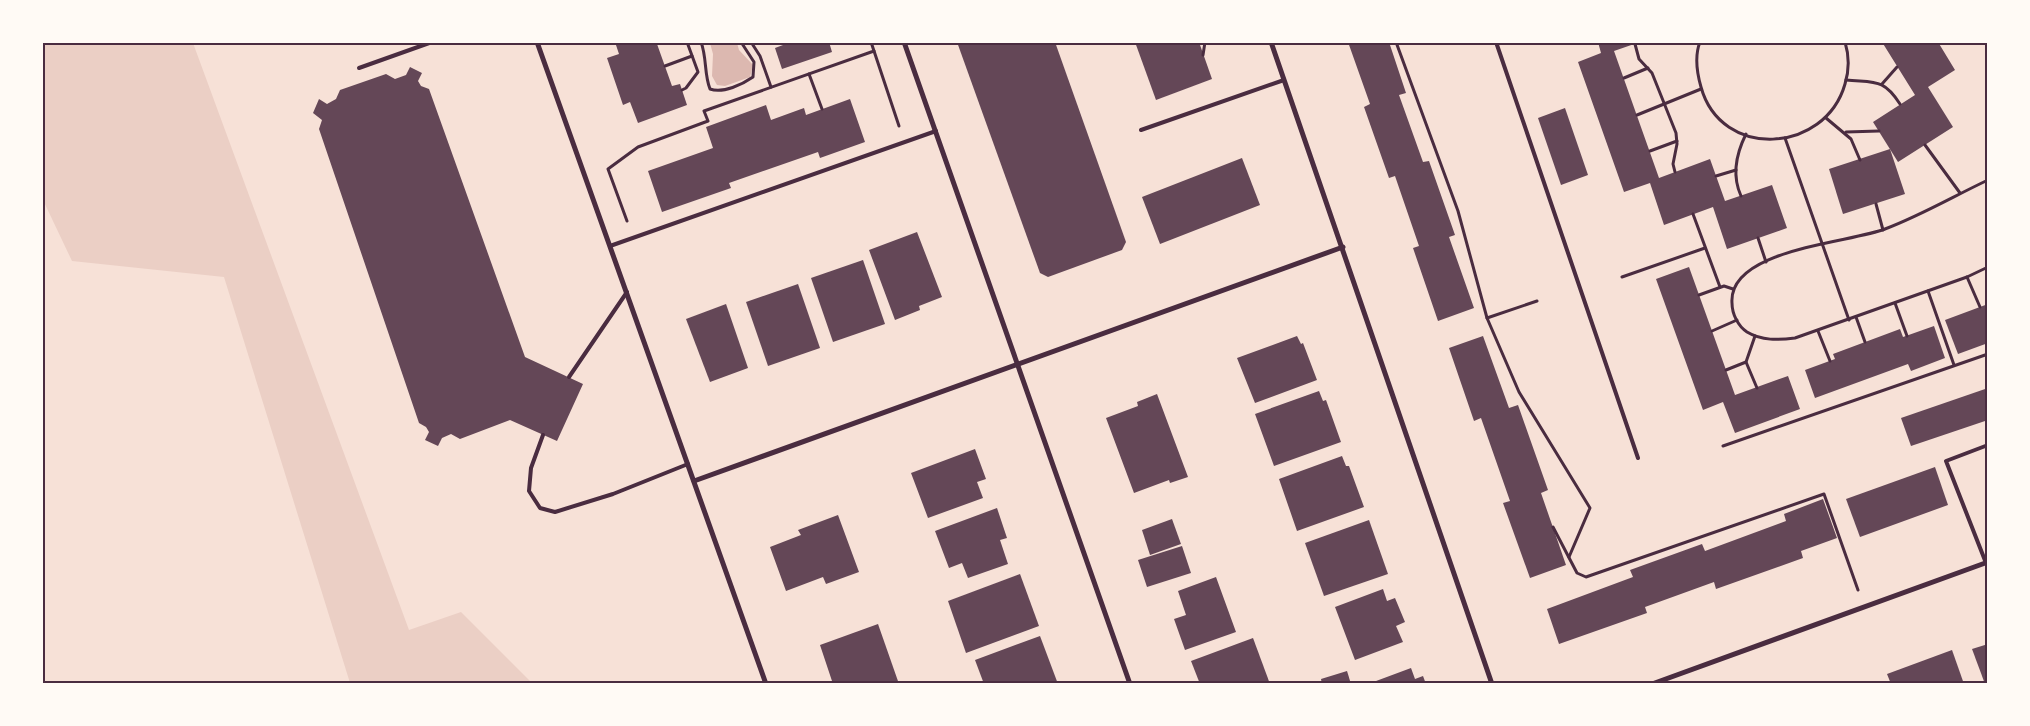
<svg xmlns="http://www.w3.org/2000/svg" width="2030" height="726" viewBox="0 0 2030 726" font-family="Raleway,sans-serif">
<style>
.green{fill:#ebcfc5}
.water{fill:#dcb8b0}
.building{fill:#644757}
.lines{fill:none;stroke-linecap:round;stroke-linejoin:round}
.path{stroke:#4a2c40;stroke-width:3}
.service{stroke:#4a2c40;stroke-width:4}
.minor{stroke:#4a2c40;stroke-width:5}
.neatline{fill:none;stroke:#4a2c40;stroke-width:2}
</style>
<rect width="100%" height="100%" fill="#f7e1d7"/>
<path class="green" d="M 43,42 L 193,43 L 409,630 L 461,612 L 532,683 L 350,683 L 224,277 L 72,261 L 43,200 Z"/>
<path class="water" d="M 710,43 L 737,43 L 739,50 L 753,65 L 750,77 L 725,86 L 717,85 L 712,76 L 713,54 Z"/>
<g class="building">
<path d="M 615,42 L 661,42 L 657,44 L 672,86 L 680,84 L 687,105 L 638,123 L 630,102 L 623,105 L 607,58 L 619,54 Z"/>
<path d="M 782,42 L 829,42 L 832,52 L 782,69 L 775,48 L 783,45 Z"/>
<path d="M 957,42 L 1055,42 L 1126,242 L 1122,250 L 1048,277 L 1040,273 Z"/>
<path d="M 1135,42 L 1199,42 L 1212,79 L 1156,100 Z"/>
<path d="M 1348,42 L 1389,42 L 1406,93 L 1399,95 L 1423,162 L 1429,161 L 1455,235 L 1449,237 L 1474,308 L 1438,321 L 1413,248 L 1419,246 L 1395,176 L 1389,178 L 1364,107 L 1370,104 Z"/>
<path d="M 1598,42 L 1640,42 L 1614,51 L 1659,178 L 1710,159 L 1725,201 L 1772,185 L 1787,228 L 1727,249 L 1713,207 L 1664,225 L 1650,183 L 1624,192 L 1578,62 L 1601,53 Z"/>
<path d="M 1882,42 L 1938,42 L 1955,70 L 1928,87 L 1953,127 L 1898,162 L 1873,122 L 1915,95 Z"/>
<path d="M 410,67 L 422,73 L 418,81 L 421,86 L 429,89 L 525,357 L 583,384 L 557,441 L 510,420 L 460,439 L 451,434 L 442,438 L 438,446 L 425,440 L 429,432 L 426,427 L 419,423 L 319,129 L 322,120 L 313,113 L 319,99 L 327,104 L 336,99 L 340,90 L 386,74 L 395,79 L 406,75 Z"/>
<path d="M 850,99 L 865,142 L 820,158 L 818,152 L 729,183 L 731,188 L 662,212 L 648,171 L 713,148 L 706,127 L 766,105 L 771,120 L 804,108 L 806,115 Z"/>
<path d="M 1565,108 L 1588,175 L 1561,185 L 1538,118 Z"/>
<path d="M 1890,149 L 1905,194 L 1843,214 L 1829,169 Z"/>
<path d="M 1242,158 L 1260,205 L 1160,244 L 1142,197 Z"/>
<path d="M 917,232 L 942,297 L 919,306 L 920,310 L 895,320 L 869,250 Z"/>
<path d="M 863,260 L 885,324 L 833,342 L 811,278 Z"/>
<path d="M 1689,267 L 1735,395 L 1788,376 L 1800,409 L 1735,433 L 1723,402 L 1703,410 L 1656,279 Z"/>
<path d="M 798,284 L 820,348 L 768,366 L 746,302 Z"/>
<path d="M 726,304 L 748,368 L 710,382 L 686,319 Z"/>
<path d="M 1988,304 L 1988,343 L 1958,354 L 1945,320 Z"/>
<path d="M 1934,326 L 1945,358 L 1911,371 L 1908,364 L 1815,398 L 1805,370 L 1835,359 L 1833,354 L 1900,329 L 1903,337 Z"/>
<path d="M 1297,336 L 1301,344 L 1303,343 L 1317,380 L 1255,403 L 1237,358 Z"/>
<path d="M 1483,336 L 1509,408 L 1518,405 L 1548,490 L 1541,493 L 1566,565 L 1530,578 L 1503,503 L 1510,501 L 1481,418 L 1474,421 L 1449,348 Z"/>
<path d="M 1988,388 L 1988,420 L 1911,446 L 1901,418 Z"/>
<path d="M 1319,391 L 1323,401 L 1326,400 L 1341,442 L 1274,466 L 1255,414 Z"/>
<path d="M 1157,394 L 1188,477 L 1170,483 L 1169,480 L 1134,493 L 1106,418 L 1138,406 L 1137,402 Z"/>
<path d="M 975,449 L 986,479 L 977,482 L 983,498 L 928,518 L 911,473 Z"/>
<path d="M 1342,456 L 1346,466 L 1349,466 L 1364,507 L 1297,531 L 1279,479 Z"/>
<path d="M 1935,467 L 1948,505 L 1860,537 L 1846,499 Z"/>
<path d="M 1823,499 L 1837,538 L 1801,551 L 1803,558 L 1716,589 L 1714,582 L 1645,607 L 1647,613 L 1559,644 L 1547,609 L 1633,577 L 1630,570 L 1702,544 L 1705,551 L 1786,521 L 1784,514 Z"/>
<path d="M 997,508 L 1007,538 L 1000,540 L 1008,564 L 968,578 L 962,563 L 949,568 L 935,531 Z"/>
<path d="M 838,515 L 859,572 L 826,584 L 823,577 L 786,591 L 770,547 L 801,535 L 798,530 Z"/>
<path d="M 1172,519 L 1181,544 L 1150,555 L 1142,530 Z"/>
<path d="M 1369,520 L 1388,574 L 1324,596 L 1305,543 Z"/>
<path d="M 1182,546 L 1191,573 L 1147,587 L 1138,560 Z"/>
<path d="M 1020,574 L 1039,626 L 966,653 L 948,601 Z"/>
<path d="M 1216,577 L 1236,632 L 1185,650 L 1174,619 L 1186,615 L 1178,591 Z"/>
<path d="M 1383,589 L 1387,601 L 1395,598 L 1405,622 L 1396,626 L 1403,642 L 1355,660 L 1335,607 Z"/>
<path d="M 878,624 L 899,684 L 833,684 L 820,645 Z"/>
<path d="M 1040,636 L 1058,684 L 984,684 L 975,660 Z"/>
<path d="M 1253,638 L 1270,684 L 1200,684 L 1191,661 Z"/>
<path d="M 1988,644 L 1988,684 L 1985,684 L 1972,649 Z"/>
<path d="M 1952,650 L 1964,684 L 1891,684 L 1887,674 Z"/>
<path d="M 1411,668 L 1415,679 L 1423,676 L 1426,684 L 1368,684 Z"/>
<path d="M 1347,671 L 1351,684 L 1322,684 L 1321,679 Z"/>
</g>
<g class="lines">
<g class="path">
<path d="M 701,42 C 707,58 704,74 710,89 C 723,94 743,84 753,77 L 754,62 L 741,42"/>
<path d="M 751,42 L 760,56 L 771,87"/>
<path d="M 1396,42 L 1458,211 L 1487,318 L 1519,392 L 1590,508 L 1569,557"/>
<path d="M 1700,42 C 1694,57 1697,73 1701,87 C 1721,160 1825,154 1845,84 C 1849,71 1849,55 1845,42"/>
<path d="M 1635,44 L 1639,59 L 1652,73 L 1676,133 L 1677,144 L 1673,164 L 1675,172"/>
<path d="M 874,51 L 899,126"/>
<path d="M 1203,55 L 1205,42"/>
<path d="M 665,66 L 692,56"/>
<path d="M 809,74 L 822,109"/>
<path d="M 1624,78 L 1648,68"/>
<path d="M 1846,80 C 1875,83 1883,78 1900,104"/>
<path d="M 1882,84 L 1897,67"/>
<path d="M 682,90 L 686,88 L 698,72 L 687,42"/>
<path d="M 1637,115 L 1701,89"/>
<path d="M 1826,118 L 1851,139 L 1860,160"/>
<path d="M 1846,132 L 1879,131"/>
<path d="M 1785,138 L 1849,320"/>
<path d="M 1925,145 L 1960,193"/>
<path d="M 1650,151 L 1677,141"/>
<path d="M 1716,176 L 1736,170"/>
<path d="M 1988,180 C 1954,196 1920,216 1885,229 C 1849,243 1728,249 1732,303 C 1732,314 1738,326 1747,332 C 1762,341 1778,340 1795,338 L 1967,277 L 1988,267"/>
<path d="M 1741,196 C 1732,176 1736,154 1746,134"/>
<path d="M 1876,204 L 1883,230"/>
<path d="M 1693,214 L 1720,287"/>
<path d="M 627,221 L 608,169 L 638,147 L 708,121 L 704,111 L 874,51 L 871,42"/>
<path d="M 1758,238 L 1766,262"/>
<path d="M 1622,277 L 1705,248"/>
<path d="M 1967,277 L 1980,307"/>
<path d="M 1928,291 L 1954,365"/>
<path d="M 1699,295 L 1724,286 L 1733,289"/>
<path d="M 1895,303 L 1907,336"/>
<path d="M 1856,317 L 1865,342"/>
<path d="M 1487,318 L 1537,301"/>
<path d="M 1712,331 L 1737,320"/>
<path d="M 1818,331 L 1830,361"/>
<path d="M 1746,362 L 1757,388"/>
<path d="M 1726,370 L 1746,362 L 1755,336"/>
<path d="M 1723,446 L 1988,354"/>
<path d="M 1553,527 L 1577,573 L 1586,577 L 1824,494 L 1858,590"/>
</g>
<g class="service">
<path d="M 1496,42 L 1638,458"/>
<path d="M 359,68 L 432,42"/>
<path d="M 1141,130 L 1284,80"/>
<path d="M 610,246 L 936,131"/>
<path d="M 569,377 L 627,292"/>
<path d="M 543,435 L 531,468 L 529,491 L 540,508 L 555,512 L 613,494 L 688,464"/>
<path d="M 1986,563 L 1946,461 L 1988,445"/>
</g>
<g class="minor">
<path d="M 537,42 L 766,684"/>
<path d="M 904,42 L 1130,684"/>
<path d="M 1271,42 L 1492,684"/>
<path d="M 694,481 L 1343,247"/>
<path d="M 1652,684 L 1988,562"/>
</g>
</g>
<rect width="2030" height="726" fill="none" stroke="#fffaf5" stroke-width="88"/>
<rect x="44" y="44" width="1942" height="638" class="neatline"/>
</svg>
